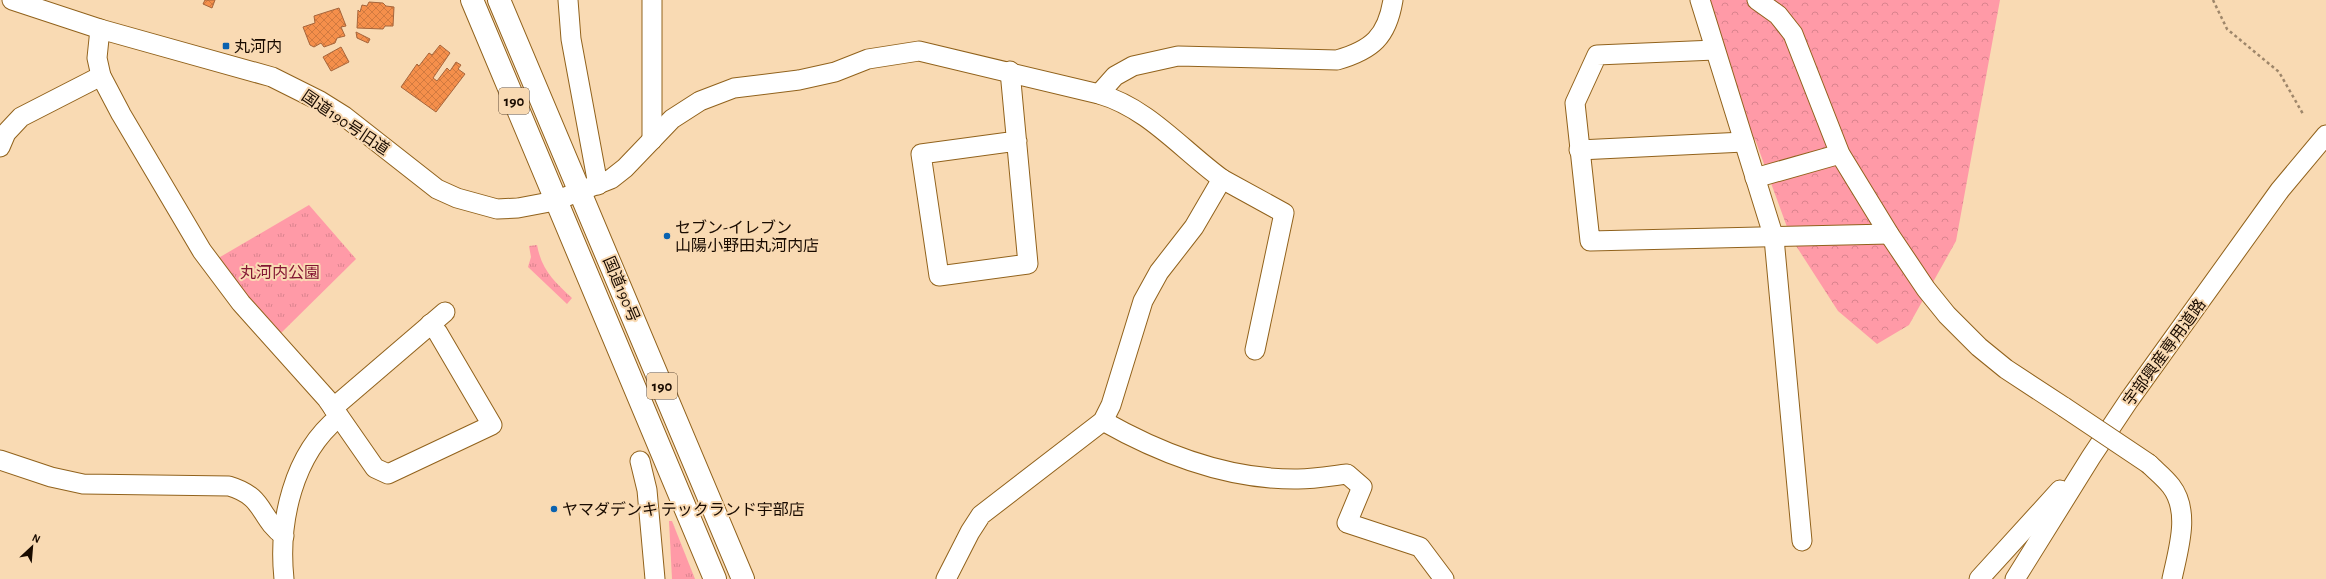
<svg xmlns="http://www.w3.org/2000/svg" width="2326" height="579" viewBox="0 0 2326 579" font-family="'Alegreya Sans','Noto Sans JP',sans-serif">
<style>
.grass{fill:url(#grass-tufts)}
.forest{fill:url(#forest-crowns)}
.building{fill:url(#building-cross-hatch);stroke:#a6653b}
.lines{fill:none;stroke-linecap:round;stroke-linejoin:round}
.minor-casing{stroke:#91621c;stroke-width:21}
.highway-casing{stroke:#91621c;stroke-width:24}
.path{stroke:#9e866a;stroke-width:2.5;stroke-dasharray:3 3;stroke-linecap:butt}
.minor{stroke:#fff;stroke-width:19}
.highway{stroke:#fff;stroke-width:22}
.minor-bridge-casing{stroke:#91621c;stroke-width:21;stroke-linecap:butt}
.minor-bridge{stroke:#fff;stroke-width:19}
.poi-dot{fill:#0a62b0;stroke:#f9dab3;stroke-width:1.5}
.labels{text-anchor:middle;stroke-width:4;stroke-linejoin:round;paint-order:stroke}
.shield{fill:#f9dab3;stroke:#5c4936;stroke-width:1}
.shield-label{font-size:15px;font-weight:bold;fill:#190b00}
.poi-label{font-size:16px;fill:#190b00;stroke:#f9dab3;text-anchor:start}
.street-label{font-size:16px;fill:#190b00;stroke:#f9dab3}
.park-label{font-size:16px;fill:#831633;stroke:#f9dab3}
</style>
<defs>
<pattern id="grass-tufts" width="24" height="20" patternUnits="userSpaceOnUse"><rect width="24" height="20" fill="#ff9aa7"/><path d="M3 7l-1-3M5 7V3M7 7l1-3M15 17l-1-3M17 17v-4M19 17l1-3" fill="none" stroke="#da838e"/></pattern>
<pattern id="forest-crowns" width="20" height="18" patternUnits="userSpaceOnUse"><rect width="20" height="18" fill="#ff9aa7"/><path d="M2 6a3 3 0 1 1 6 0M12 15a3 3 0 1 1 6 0" fill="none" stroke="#da838e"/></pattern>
<pattern id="building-cross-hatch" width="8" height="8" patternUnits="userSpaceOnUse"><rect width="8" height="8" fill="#f58f4b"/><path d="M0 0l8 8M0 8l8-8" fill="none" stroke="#d17a40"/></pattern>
</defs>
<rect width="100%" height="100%" fill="#f9dab3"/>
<g class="grass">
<path d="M 309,205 L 356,259 L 278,336 L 215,260 Z"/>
<path d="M 537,245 C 542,271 554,281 572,298 L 567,304 L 528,267 L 531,257 L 529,246 Z"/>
<path d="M 669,521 L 672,521 L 695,579 L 672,579 Z"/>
</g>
<path class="forest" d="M 1704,0 L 2000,0 L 1956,241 L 1909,325 L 1877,344 L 1838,311 L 1791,238 L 1756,142 L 1707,45 Z"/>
<g class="building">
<path d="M 205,0 L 215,0 L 212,8 L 203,4 Z"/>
<path d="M 369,2 L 383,3 L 386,6 L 394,7 L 393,26 L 385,26 L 383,29 L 357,28 L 358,10 L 360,12 L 362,5 L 367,6 Z"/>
<path d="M 339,8 L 346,26 L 341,27 L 345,36 L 337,38 L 335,43 L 324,47 L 321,43 L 314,47 L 310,45 L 303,27 L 315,23 L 314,16 Z"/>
<path d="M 356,32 L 370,39 L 368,43 L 357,38 Z"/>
<path d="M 440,45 L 450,53 L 433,78 L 437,81 L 447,68 L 450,71 L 456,62 L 461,65 L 458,69 L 465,74 L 436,112 L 401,87 L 417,64 L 419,66 L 429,53 L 432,55 Z"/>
<path d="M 341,47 L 349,62 L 331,71 L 323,57 Z"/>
</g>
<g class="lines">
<defs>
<g id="minor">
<path d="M 12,0 L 100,29 L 272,77 L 320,101 L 344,116 L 437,189 L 457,198 L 497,209 L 518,208 L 555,201 L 611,179 L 625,168 L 672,119 L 700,101 L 734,88 L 799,80 L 835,72 L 868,59 L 919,51 L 1099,94 C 1148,108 1181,149 1222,179 L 1194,227 L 1159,272 L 1143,301 L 1111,405 L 1103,421 L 981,515 L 970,532 L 946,579"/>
<path d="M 568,0 L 571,39 L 598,185"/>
<path d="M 652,0 L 652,140"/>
<path d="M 1700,0 L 1774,238 L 1802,541"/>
<path d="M 1757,0 L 1778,15 L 1793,34 L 1840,154 L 1889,234 L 1926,289 L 1947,315 L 1979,347 L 2006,369 L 2064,407"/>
<path d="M 100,29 L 97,58 L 101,76 L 121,114 L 202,251 L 241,303 L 327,399 L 375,468 L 388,474 L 492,425 L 438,333 L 430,324"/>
<path d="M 1715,50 L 1597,55 L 1575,103 L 1590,241 L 1889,234"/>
<path d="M 1010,71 L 1028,264 L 939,276 L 921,154 L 1017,141"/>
<path d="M 1099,94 L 1115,76 L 1133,66 L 1178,56 L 1337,60 C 1372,50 1387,37 1393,0"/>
<path d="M 0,147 L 6,133 L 21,117 L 101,76"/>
<path d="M 1579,150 L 1744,142"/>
<path d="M 1755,178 L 1840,154"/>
<path d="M 1222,179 L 1284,213 L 1255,350"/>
<path d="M 333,408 L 445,312"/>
<path d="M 1103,421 C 1163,455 1228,480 1298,479 C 1314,479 1331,476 1347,474 L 1362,487 L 1347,523 L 1420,547 L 1444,579"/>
<path d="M 0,460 L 51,477 L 83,484 L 229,486 C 266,497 258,517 284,536"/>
<path d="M 640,461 L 647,490 L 655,579"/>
<path d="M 2149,464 C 2156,471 2165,478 2171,486 C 2191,512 2178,550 2172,579"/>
<path d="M 284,579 C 278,522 293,454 339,417"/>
<path d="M 1979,579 L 2060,490"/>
<path d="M 2015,579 L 2091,457 L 2129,400 L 2280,190 L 2326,135"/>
</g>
<g id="highway">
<path d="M 472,0 L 715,579"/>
<path d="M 499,0 L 743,579"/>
</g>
</defs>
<use href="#minor" class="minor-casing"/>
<use href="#highway" class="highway-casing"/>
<path class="path" d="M 2213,0 L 2227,29 L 2279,72 L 2303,114"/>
<use href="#minor" class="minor"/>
<use href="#highway" class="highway"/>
<defs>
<path id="minor-bridge" d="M 2064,407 L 2149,464"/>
</defs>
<use href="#minor-bridge" class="minor-bridge-casing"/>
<use href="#minor-bridge" class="minor-bridge"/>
</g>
<g class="poi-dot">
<rect x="222" y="42" width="8" height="8" rx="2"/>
<circle cx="667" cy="236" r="4"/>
<circle cx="554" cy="509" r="4"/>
</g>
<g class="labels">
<g class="shield">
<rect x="499" y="88" width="30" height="26" rx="3"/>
<rect x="647" y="373" width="30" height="26" rx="3"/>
</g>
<g class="shield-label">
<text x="514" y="106">190</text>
<text x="662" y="391">190</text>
</g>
<g class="poi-label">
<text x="234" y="52">丸河内</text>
<text x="675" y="233">セブン-イレブン<tspan x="675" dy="18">山陽小野田丸河内店</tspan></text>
<text x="562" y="515">ヤマダデンキ テックランド宇部店</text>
</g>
<g class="street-label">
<text transform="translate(346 122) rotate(34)" y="6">国道190号旧道</text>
<text transform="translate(622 289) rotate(67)" y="6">国道190号</text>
<text transform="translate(2164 352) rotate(-54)" y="6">宇部興産専用道路</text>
</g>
<g class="park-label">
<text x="280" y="278">丸河内公園</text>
</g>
</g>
<g transform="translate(32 547) rotate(26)" stroke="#f9dab3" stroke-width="3" paint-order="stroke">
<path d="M0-3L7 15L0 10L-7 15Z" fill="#190b00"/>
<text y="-6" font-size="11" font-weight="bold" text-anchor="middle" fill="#190b00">N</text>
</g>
</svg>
